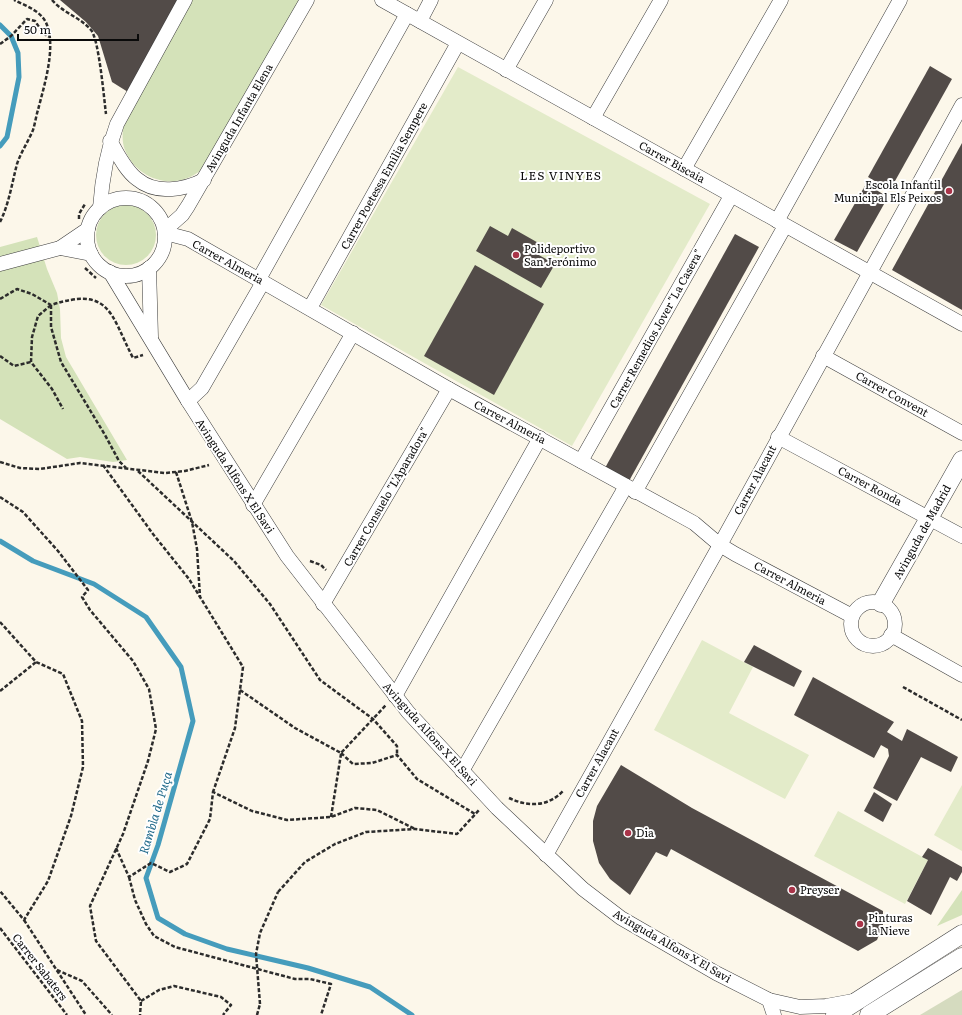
<svg xmlns="http://www.w3.org/2000/svg" width="962" height="1015" viewBox="0 0 962 1015" font-family="Literata,serif">
<style>
.green{fill:#d4e2b9}
.cemetery{fill:#d5dbbf}
.pitch{fill:#e3ebc9}
.lines{fill:none;stroke-linecap:round;stroke-linejoin:round}
.stream{stroke:#459cbc;stroke-width:5}
.building{fill:#524b48}
.minor-casing{stroke:#3d3d3d;stroke-width:15}
.tertiary-casing{stroke:#3d3d3d;stroke-width:19}
.path{stroke:#2c2c2c;stroke-width:2.5;stroke-dasharray:4 2;stroke-linecap:butt}
.minor{stroke:#fff;stroke-width:14}
.tertiary{stroke:#fff;stroke-width:18}
.path-bridge{stroke:#2c2c2c;stroke-width:2.5;stroke-dasharray:4 2;stroke-linecap:butt}
.poi-dot{fill:#a93449;stroke:#fff;stroke-width:1.5}
.labels{text-anchor:middle;stroke-width:4;stroke-linejoin:round;paint-order:stroke}
.street-label{font-size:11px;fill:#0a0a0a;stroke:#fff}
.poi-label{font-size:11px;fill:#0a0a0a;stroke:#fff;text-anchor:start}
.neighbourhood-label{font-size:12px;letter-spacing:1px;fill:#0a0a0a;stroke:#fff}
.water-label{font-size:12px;font-style:italic;fill:#246c8c;stroke:#fff}
</style>
<rect width="100%" height="100%" fill="#fcf7ea"/>
<g class="green">
<path d="M 191,0 L 299,0 L 208,162 C 204,166 201,171 197,173 C 171,191 136,178 125,150 C 121,140 123,130 124,120 Z"/>
<circle cx="126" cy="235" r="30"/>
<path d="M 37,237 L 47,269 L 57,293 L 60,309 L 61,338 L 66,357 L 127,460 L 113,462 L 80,457 L 67,459 L 0,419 L 0,247 Z"/>
<path d="M 962,890 L 962,915 L 937,926 Z"/>
</g>
<path class="cemetery" d="M 962,990 L 962,1015 L 920,1015 Z"/>
<g class="pitch">
<path d="M 458,67 L 710,204 L 572,446 L 321,305 Z"/>
<path d="M 702,640 L 753,667 L 729,713 L 809,755 L 785,799 L 654,730 Z"/>
<path d="M 962,785 L 962,851 L 934,835 Z"/>
<path d="M 838,811 L 928,860 L 905,904 L 814,856 Z"/>
</g>
<g class="lines">
<g class="stream">
<path d="M 0,25 L 11,36 L 18,53 L 19,77 L 7,137 L 0,146"/>
<path d="M 0,541 L 33,561 L 94,584 L 146,617 L 181,667 L 193,721 L 158,845 L 146,878 L 158,918 L 185,934 L 227,949 L 308,968 L 370,987 L 412,1015"/>
</g>
</g>
<g class="building">
<path d="M 60,0 L 182,0 L 128,92 L 112,82 L 98,36 L 86,22 Z"/>
<path d="M 930,66 L 952,79 L 890,190 L 868,177 Z"/>
<path d="M 962,143 L 962,310 L 892,270 Z"/>
<path d="M 866,184 L 888,197 L 857,252 L 834,240 Z"/>
<path d="M 490,226 L 508,236 L 512,228 L 542,245 L 537,254 L 555,264 L 541,288 L 476,251 Z"/>
<path d="M 735,234 L 759,247 L 629,481 L 605,468 Z"/>
<path d="M 475,265 L 544,304 L 494,395 L 424,356 Z"/>
<path d="M 754,645 L 802,671 L 794,687 L 744,662 Z"/>
<path d="M 813,677 L 894,722 L 887,732 L 902,741 L 907,729 L 958,757 L 951,772 L 921,757 L 897,801 L 873,788 L 889,756 L 888,749 L 881,745 L 874,758 L 794,715 Z"/>
<path d="M 621,765 L 692,808 L 883,911 L 883,925 L 877,940 L 858,951 L 671,849 L 667,857 L 656,852 L 630,895 L 610,879 L 599,863 L 593,841 L 593,821 L 597,806 Z"/>
<path d="M 874,792 L 892,804 L 883,822 L 864,811 Z"/>
<path d="M 928,848 L 962,867 L 962,872 L 957,881 L 950,877 L 931,915 L 907,901 L 928,860 L 922,857 Z"/>
</g>
<g class="lines">
<defs>
<g id="minor">
<path d="M 382,0 L 962,324"/>
<path d="M 420,21 L 431,0"/>
<path d="M 506,70 L 546,0"/>
<path d="M 593,118 L 661,0"/>
<path d="M 110,141 C 118,154 125,170 137,179 C 156,195 184,190 204,180"/>
<path d="M 684,169 L 781,0"/>
<circle cx="126" cy="237" r="39"/>
<path d="M 100,208 C 102,179 107,151 117,124 L 185,0"/>
<path d="M 777,221 L 900,0"/>
<path d="M 165,230 L 182,215 L 188,206 L 307,0"/>
<path d="M 165,233 L 188,239 L 449,389 L 694,523 L 720,545 L 735,554 L 852,616"/>
<path d="M 60,248 L 91,254"/>
<path d="M 0,264 L 60,248 L 88,229"/>
<path d="M 149,268 L 151,337"/>
<path d="M 110,272 L 188,401 L 287,556 L 408,712 L 497,808 L 583,889 L 621,918 L 716,973 L 769,1000 L 800,1007 L 826,1006 L 853,1001"/>
<path d="M 259,279 L 407,14"/>
<path d="M 310,308 L 458,43"/>
<path d="M 823,356 L 962,433"/>
<path d="M 188,401 L 202,388 L 263,282"/>
<path d="M 778,437 L 962,536"/>
<path d="M 581,461 L 731,196"/>
<path d="M 635,492 L 785,226"/>
<path d="M 253,505 L 353,333"/>
<circle cx="873" cy="624" r="22"/>
<path d="M 323,604 L 449,389"/>
<path d="M 891,635 L 962,675"/>
<path d="M 395,696 L 540,438"/>
<path d="M 462,771 L 626,486"/>
<path d="M 546,855 L 720,545 L 962,105"/>
<path d="M 769,1000 L 774,1015"/>
</g>
<g id="tertiary">
<path d="M 881,603 L 962,460"/>
<path d="M 835,1015 L 962,934"/>
<path d="M 869,1015 L 962,957"/>
</g>
</defs>
<use href="#minor" class="minor-casing"/>
<use href="#tertiary" class="tertiary-casing"/>
<g class="path">
<path d="M 52,0 C 63,13 80,17 91,30 C 99,39 104,99 106,114"/>
<path d="M 0,44 L 11,36 L 27,19 L 35,21 L 43,33 L 49,37"/>
<path d="M 79,219 L 79,214 L 85,204"/>
<path d="M 0,222 C 9,204 12,183 17,164 C 21,152 28,142 33,130 C 35,124 36,116 38,110 C 44,86 56,49 47,25 C 42,11 26,6 14,0"/>
<path d="M 85,268 L 96,278"/>
<path d="M 0,299 L 17,289 L 32,294 L 51,305 C 110,286 110,313 133,358 L 143,355"/>
<path d="M 51,305 L 51,327 L 61,362 L 105,435 L 119,461 L 126,468"/>
<path d="M 51,305 L 38,316 L 32,337 L 31,362 L 52,389 L 63,409"/>
<path d="M 0,356 L 14,366 L 31,362"/>
<path d="M 0,462 L 20,468 L 40,469 L 80,463 L 165,473 L 185,471 L 209,465"/>
<path d="M 103,465 L 153,534 L 189,579 L 243,667 L 235,728 L 213,792"/>
<path d="M 138,471 L 234,561 L 270,604 L 320,680 L 373,719 L 397,746 L 397,755"/>
<path d="M 176,472 L 192,522 L 197,549 L 200,597"/>
<path d="M 0,497 L 23,512 L 58,551 L 88,590 L 82,597 L 90,610 L 133,661 L 149,689 L 156,729 L 148,761 L 123,834 L 90,906 L 96,941 L 141,1001 L 140,1015"/>
<path d="M 310,561 L 321,565 L 326,570"/>
<path d="M 0,622 L 36,662 L 63,674 L 82,721 L 83,767 L 71,816 L 48,881 L 24,920 L 0,891"/>
<path d="M 903,687 L 962,720"/>
<path d="M 240,690 L 295,728 L 341,753 L 386,705"/>
<path d="M 0,691 L 36,662"/>
<path d="M 341,753 L 353,764 L 372,763 L 397,755 L 417,779 L 475,814"/>
<path d="M 509,798 C 528,807 548,807 563,791"/>
<path d="M 331,817 L 341,754"/>
<path d="M 116,848 L 129,877 L 151,863 L 170,872 L 187,864 L 210,819 L 213,792 L 252,811 L 287,820 L 331,817 L 355,808 L 377,810 L 415,829"/>
<path d="M 129,877 L 135,900 L 146,924 L 154,936 L 175,947 L 295,979 L 310,979 L 331,984 L 321,1015"/>
<path d="M 278,892 L 305,862 L 335,844 L 366,832 L 415,829 L 457,834 L 480,809"/>
<path d="M 24,920 L 86,1015"/>
<path d="M 0,928 L 67,1015"/>
<path d="M 57,970 L 82,981 L 112,1015"/>
<path d="M 141,1001 L 159,990 L 174,986 L 221,997 L 231,1005 L 223,1015"/>
<path d="M 257,1015 L 260,1004"/>
</g>
<use href="#minor" class="minor"/>
<use href="#tertiary" class="tertiary"/>
<path class="path-bridge" d="M 260,1004 L 256,954 L 260,933 L 278,892"/>
</g>
<g class="poi-dot">
<circle cx="949" cy="191" r="4"/>
<circle cx="516" cy="255" r="4"/>
<circle cx="628" cy="833" r="4"/>
<circle cx="792" cy="890" r="4"/>
<circle cx="860" cy="924" r="4"/>
</g>
<g class="labels">
<g class="street-label">
<text transform="translate(239 118) rotate(-60)" y="4">Avinguda Infanta Elena</text>
<text transform="translate(672 162) rotate(29)" y="4">Carrer Biscaia</text>
<text transform="translate(384 176) rotate(-61)" y="4">Carrer Poetessa Emília Sempere</text>
<text transform="translate(228 262) rotate(29)" y="4">Carrer Almeria</text>
<text transform="translate(656 329) rotate(-61)" y="4">Carrer Remedios Jover "La Casera"</text>
<text transform="translate(892 394) rotate(29)" y="4">Carrer Convent</text>
<text transform="translate(510 422) rotate(28)" y="4">Carrer Almeria</text>
<text transform="translate(235 476) rotate(57)" y="4">Avinguda Alfons X El Savi</text>
<text transform="translate(755 480) rotate(-62)" y="4">Carrer Alacant</text>
<text transform="translate(870 486) rotate(28)" y="4">Carrer Ronda</text>
<text transform="translate(386 497) rotate(-60)" y="4">Carrer Consuelo "L'Aparadora"</text>
<text transform="translate(922 532) rotate(-61)" y="4">Avinguda de Madrid</text>
<text transform="translate(790 583) rotate(28)" y="4">Carrer Almeria</text>
<text transform="translate(430 734) rotate(48)" y="4">Avinguda Alfons X El Savi</text>
<text transform="translate(597 763) rotate(-61)" y="4">Carrer Alacant</text>
<text transform="translate(672 946) rotate(30)" y="4">Avinguda Alfons X El Savi</text>
<text transform="translate(40 967) rotate(52)" y="4">Carrer Sabaters</text>
</g>
<g class="poi-label">
<text x="941" y="189" text-anchor="end">Escola Infantil<tspan x="941" dy="13">Municipal Els Peixos</tspan></text>
<text x="524" y="253">Polideportivo<tspan x="524" dy="13">San Jerónimo</tspan></text>
<text x="636" y="837">Dia</text>
<text x="800" y="894">Preyser</text>
<text x="868" y="922">Pinturas<tspan x="868" dy="13">la Nieve</tspan></text>
</g>
<g class="neighbourhood-label">
<text x="561" y="180">LES VINYES</text>
</g>
<g class="water-label">
<text transform="translate(156 813) rotate(-73)" y="4">Rambla de Puça</text>
</g>
</g>
<path d="M18 34v6h120v-6" fill="none" stroke="#0a0a0a" stroke-width="2"/>
<text x="24" y="34" font-size="12" fill="#0a0a0a" stroke="#ffffff" stroke-width="3" paint-order="stroke">50 m</text>
</svg>
